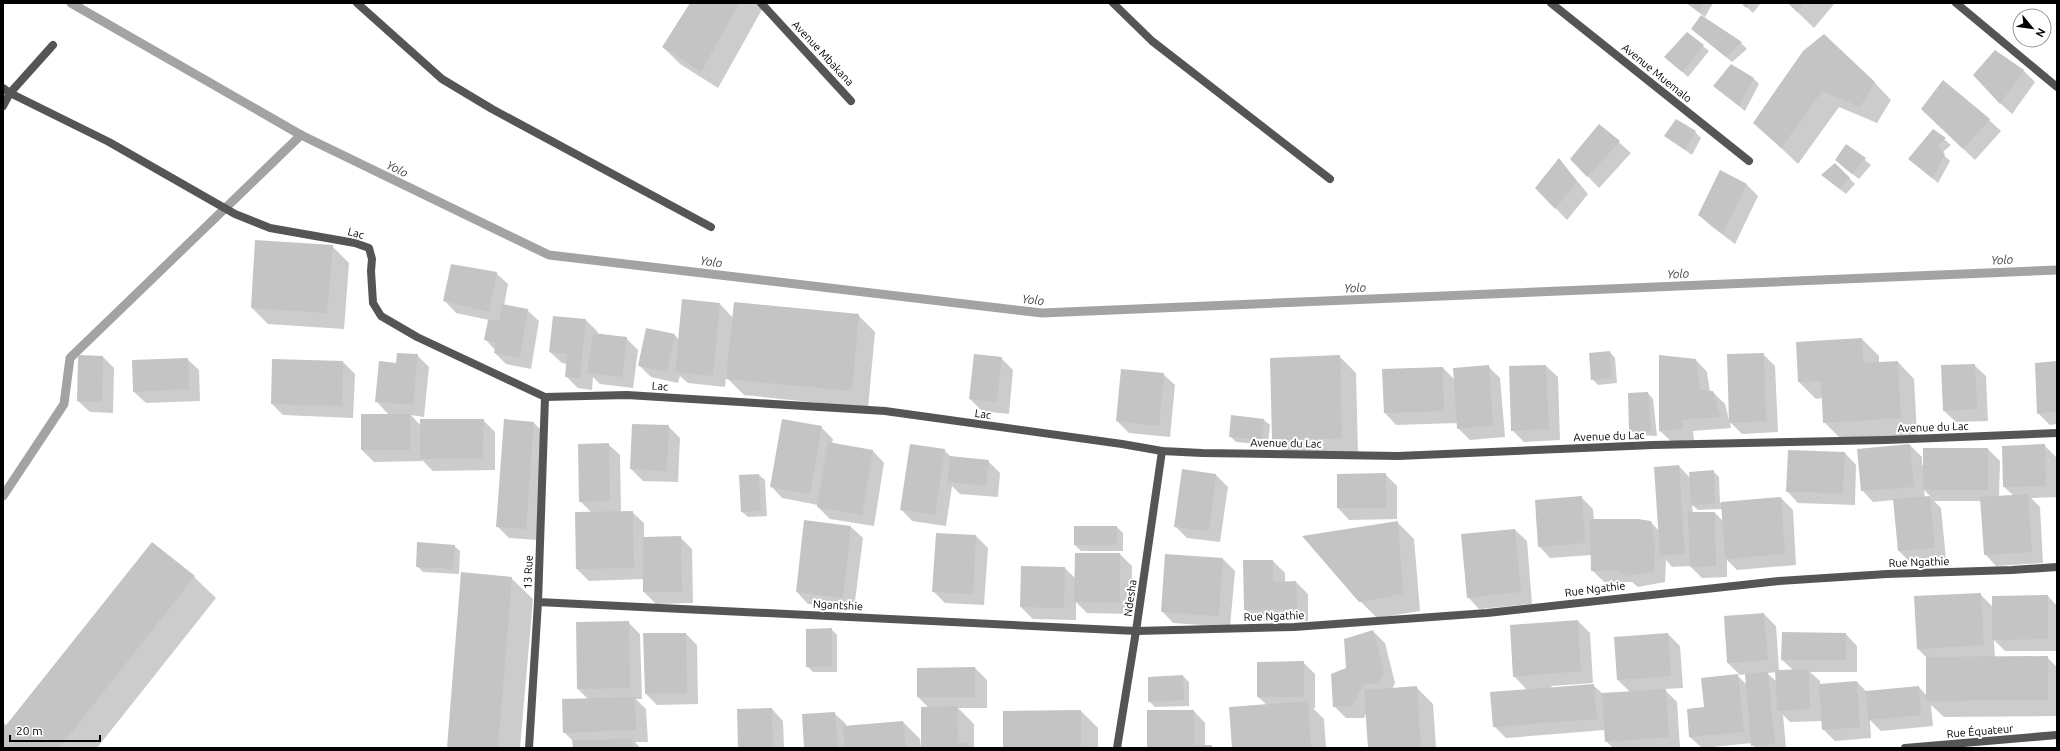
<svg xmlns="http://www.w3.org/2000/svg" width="2060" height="751" viewBox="0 0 2060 751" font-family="Ubuntu,sans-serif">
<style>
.shadow{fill:#0003;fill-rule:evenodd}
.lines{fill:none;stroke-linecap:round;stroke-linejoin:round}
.stream{stroke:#a3a3a3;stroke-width:9}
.building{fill:#c4c4c4}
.minor{stroke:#555;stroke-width:8}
.labels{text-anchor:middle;stroke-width:4;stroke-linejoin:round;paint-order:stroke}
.street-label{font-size:11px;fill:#000;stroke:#fff}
.water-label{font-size:12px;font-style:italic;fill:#444;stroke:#fff}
</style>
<rect width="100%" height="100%" fill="#fff"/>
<g class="shadow">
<path d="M 691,3 L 762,3 L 764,6 L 718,88 L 680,64 L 663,47 Z"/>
<path d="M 1686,3 L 1713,3 L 1705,17 Z"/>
<path d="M 1742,3 L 1761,3 L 1753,13 Z"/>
<path d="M 1788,3 L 1835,3 L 1814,28 Z"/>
<path d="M 1702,17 L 1741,43 L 1747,49 L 1732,62 L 1698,34 Z"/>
<path d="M 1687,33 L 1709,51 L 1688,77 L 1665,57 Z"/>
<path d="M 1804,51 L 1875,83 L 1891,100 L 1877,123 L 1839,107 L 1798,164 L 1755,123 Z"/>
<path d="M 2023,70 L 2035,82 L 2012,114 L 2000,103 Z"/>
<path d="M 1754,79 L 1759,84 L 1745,111 L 1714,86 Z"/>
<path d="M 1989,120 L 2001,131 L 1975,160 L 1934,121 Z"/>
<path d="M 1599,125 L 1631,153 L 1599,188 L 1571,159 Z"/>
<path d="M 1933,130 L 1951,145 L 1942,153 L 1950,161 L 1938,183 L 1915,164 Z"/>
<path d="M 1695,132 L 1701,138 L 1692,155 L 1666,136 Z"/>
<path d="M 1847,146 L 1871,165 L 1859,179 L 1842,166 Z"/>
<path d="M 1559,159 L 1588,194 L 1567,220 L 1536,188 Z"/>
<path d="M 1849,178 L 1855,184 L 1846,194 L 1829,181 Z"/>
<path d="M 1747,185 L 1758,196 L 1735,244 L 1711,226 L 1699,215 Z"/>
<path d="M 332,246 L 349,263 L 344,329 L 268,324 L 252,308 Z"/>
<path d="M 496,273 L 508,284 L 504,306 L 527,310 L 539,321 L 531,369 L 506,364 L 495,353 L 495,350 L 486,340 L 489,320 L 456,313 L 445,301 Z"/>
<path d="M 720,304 L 733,318 L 858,315 L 875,332 L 868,408 L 744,395 L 726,377 L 725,387 L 688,383 L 680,376 L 678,383 L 651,377 L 639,365 L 675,335 L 679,340 Z"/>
<path d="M 586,320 L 598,332 L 597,335 L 626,338 L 638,350 L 633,388 L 600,384 L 593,377 L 592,390 L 578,388 L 566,376 L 567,364 L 562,363 L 550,352 Z"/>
<path d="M 1862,339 L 1879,356 L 1879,363 L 1898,362 L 1914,379 L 1917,435 L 1841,439 L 1824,422 L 1823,398 L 1816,399 L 1799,382 Z"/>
<path d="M 1610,352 L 1615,358 L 1617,383 L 1598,385 L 1592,379 Z"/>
<path d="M 1763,354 L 1775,366 L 1778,432 L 1742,434 L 1730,422 L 1731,428 L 1693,431 L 1694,440 L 1672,442 L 1660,431 L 1696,360 L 1707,372 L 1710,392 L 1713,392 L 1725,404 L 1729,420 Z"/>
<path d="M 417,355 L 429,367 L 424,417 L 411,415 L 421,426 L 483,420 L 495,432 L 495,470 L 433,471 L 422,460 L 422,461 L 374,462 L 362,450 L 389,415 L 376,401 L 397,364 Z"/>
<path d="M 1339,356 L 1356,373 L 1358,455 L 1290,457 L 1273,440 Z"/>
<path d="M 103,357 L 114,368 L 113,413 L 90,412 L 78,401 Z"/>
<path d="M 1001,358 L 1013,370 L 1009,414 L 982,411 L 970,399 Z"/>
<path d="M 187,359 L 199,370 L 200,401 L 146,403 L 134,392 Z"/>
<path d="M 343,362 L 355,374 L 353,418 L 283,415 L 272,404 Z"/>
<path d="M 2057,362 L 2057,424 L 2050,425 L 2038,413 Z"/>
<path d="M 1974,365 L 1986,376 L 1988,421 L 1956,422 L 1944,411 Z"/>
<path d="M 1488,366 L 1500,378 L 1505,437 L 1470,440 L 1458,428 L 1458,423 L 1396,425 L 1385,413 L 1383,370 L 1443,368 L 1454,379 Z"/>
<path d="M 1546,366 L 1558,377 L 1560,440 L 1524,442 L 1512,430 L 1510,367 Z"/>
<path d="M 1163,374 L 1175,385 L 1170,437 L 1129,433 L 1117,421 Z"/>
<path d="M 1648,393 L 1653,399 L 1657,436 L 1635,435 L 1630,429 Z"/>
<path d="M 1264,420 L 1270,425 L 1268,445 L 1236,442 L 1230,436 Z"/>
<path d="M 534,423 L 545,434 L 538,540 L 509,538 L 497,526 Z"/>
<path d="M 668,426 L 680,438 L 678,482 L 643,481 L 631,469 Z"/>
<path d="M 821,427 L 833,439 L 832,444 L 873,451 L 884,463 L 874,526 L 830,519 L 818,507 L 818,505 L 782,498 L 771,486 Z"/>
<path d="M 608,444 L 620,455 L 621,512 L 632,512 L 644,523 L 644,538 L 680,537 L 692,549 L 693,603 L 656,604 L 644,592 L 644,579 L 589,581 L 577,569 L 591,512 L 580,501 Z"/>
<path d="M 1910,445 L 1922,457 L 1922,465 L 1988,449 L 2000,461 L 1999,497 L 2014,496 L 2004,487 L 2044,445 L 2056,457 L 2057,497 L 2031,498 L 2040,507 L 2043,563 L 1996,566 L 1985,554 L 1982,501 L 1934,501 L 1941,508 L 1946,559 L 1911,563 L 1899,551 L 1894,500 L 1873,502 L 1862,490 ZM 1924,490 L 1931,497 L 1925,497 Z"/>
<path d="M 944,450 L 952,458 L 988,461 L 1000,473 L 998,497 L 960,494 L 952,486 L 946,526 L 912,521 L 901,509 Z"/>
<path d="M 1845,453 L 1856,465 L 1855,505 L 1798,503 L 1787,491 Z"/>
<path d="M 1679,466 L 1690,478 L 1713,471 L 1719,477 L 1720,503 L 1781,498 L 1793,510 L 1796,565 L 1737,570 L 1727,560 L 1727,577 L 1702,578 L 1690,566 L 1672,567 L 1666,560 L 1665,582 L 1638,587 L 1632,582 L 1604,582 L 1592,570 L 1592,555 L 1550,558 L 1539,546 L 1581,497 L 1593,509 L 1594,520 L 1651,522 L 1659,531 ZM 1692,505 L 1698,510 L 1722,509 L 1723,521 L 1715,513 L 1693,513 Z"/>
<path d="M 1183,471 L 1216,475 L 1228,487 L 1220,542 L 1187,538 L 1175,526 Z"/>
<path d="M 1385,474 L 1397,486 L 1397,519 L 1349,520 L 1338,508 Z"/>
<path d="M 759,475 L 765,480 L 767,516 L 748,517 L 742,512 Z"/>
<path d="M 805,521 L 851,527 L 863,538 L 854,609 L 808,604 L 797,592 Z"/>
<path d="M 1397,522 L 1414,539 L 1420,611 L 1377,618 L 1360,601 Z"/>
<path d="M 1117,527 L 1123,533 L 1123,551 L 1081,551 L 1075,545 Z"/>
<path d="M 1515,530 L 1527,541 L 1532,604 L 1479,609 L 1468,597 Z"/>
<path d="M 976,536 L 988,548 L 984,605 L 945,603 L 933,591 Z"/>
<path d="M 152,543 L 194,577 L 216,598 L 97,748 L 3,748 L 3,722 L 7,726 Z"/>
<path d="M 454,546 L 460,551 L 459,574 L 423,572 L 417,566 Z"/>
<path d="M 1120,554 L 1132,566 L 1131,614 L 1087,613 L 1076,602 L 1076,620 L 1033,619 L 1021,607 L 1065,568 L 1076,579 Z"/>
<path d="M 1223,559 L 1235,571 L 1230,627 L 1173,623 L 1162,611 Z"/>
<path d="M 1273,561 L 1285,573 L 1285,582 L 1296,582 L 1308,594 L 1308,621 L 1257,621 L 1245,609 Z"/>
<path d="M 511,578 L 533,599 L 520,748 L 448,748 Z"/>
<path d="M 1980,594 L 1993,607 L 2048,596 L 2057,606 L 2057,651 L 2005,651 L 1994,640 L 1995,658 L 2047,657 L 2057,667 L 2057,716 L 1944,717 L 1931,705 L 1933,726 L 1881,731 L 1870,720 L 1871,738 L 1835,741 L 1823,729 L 1822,721 L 1790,722 L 1783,715 L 1786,748 L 1755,748 L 1752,743 L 1702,748 L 1690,737 L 1705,708 L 1737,675 L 1747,685 L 1746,674 L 1740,675 L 1728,663 L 1725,617 L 1764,614 L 1776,626 L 1779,671 L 1793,670 L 1782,660 L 1846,634 L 1857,646 L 1857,672 L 1810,672 L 1820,681 L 1820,685 L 1857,682 L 1867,692 L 1919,687 L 1927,696 L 1927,658 L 1918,649 ZM 1777,672 L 1777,682 L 1767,673 Z"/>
<path d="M 1578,621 L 1590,633 L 1593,683 L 1551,686 L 1552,688 L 1593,685 L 1603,694 L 1630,692 L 1618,680 L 1668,634 L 1680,646 L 1683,688 L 1664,689 L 1677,702 L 1680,748 L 1613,748 L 1606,741 L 1605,730 L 1506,738 L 1494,726 L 1527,690 L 1514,676 Z"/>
<path d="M 628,622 L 640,634 L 642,699 L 636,699 L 646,709 L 648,742 L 635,742 L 640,748 L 574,748 L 573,741 L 564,732 L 588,699 L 578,689 Z"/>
<path d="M 831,629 L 837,635 L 837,672 L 813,672 L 807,666 Z"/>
<path d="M 1373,631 L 1385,643 L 1395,683 L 1392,689 L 1416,687 L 1433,704 L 1436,748 L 1369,748 L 1366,713 L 1364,718 L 1346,718 L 1334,706 L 1347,669 Z"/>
<path d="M 686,634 L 697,645 L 698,704 L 657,705 L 646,694 Z"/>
<path d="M 1303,662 L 1315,674 L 1315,708 L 1313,708 L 1324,719 L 1326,748 L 1233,748 L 1267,705 L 1258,697 Z"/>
<path d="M 975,668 L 987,680 L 987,708 L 958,708 L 974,724 L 974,748 L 922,748 L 929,708 L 918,697 L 918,669 Z"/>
<path d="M 1183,676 L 1189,682 L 1189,706 L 1155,707 L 1149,701 Z"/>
<path d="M 772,709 L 783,721 L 784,748 L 739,748 Z"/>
<path d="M 1081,711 L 1098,728 L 1098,748 L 1004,748 Z"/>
<path d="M 1194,711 L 1205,723 L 1205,746 L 1211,746 L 1213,748 L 1148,748 Z"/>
<path d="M 834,713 L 846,724 L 846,727 L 903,722 L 920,739 L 921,748 L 805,748 Z"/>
</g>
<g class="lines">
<g class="stream">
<path d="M 71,3 L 301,135 L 549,255 L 1042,313 L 2057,270"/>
<path d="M 3,496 L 64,404 L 70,358 L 301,135"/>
</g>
</g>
<g class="building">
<path d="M 690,3 L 739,3 L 701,72 L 662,47 Z"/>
<path d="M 1687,3 L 1704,3 L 1699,12 Z"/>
<path d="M 1741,3 L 1750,3 L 1746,8 Z"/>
<path d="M 1788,3 L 1804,3 L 1797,12 Z"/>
<path d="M 1701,15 L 1742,42 L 1726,57 L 1691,29 Z"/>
<path d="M 1687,32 L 1704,45 L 1682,72 L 1664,57 Z"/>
<path d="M 1824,34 L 1875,82 L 1860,107 L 1822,91 L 1781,148 L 1753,123 L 1803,51 Z"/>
<path d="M 1995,50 L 2024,70 L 2000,104 L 1973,75 Z"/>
<path d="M 1731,64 L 1754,78 L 1739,106 L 1713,86 Z"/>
<path d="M 1943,80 L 1990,119 L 1963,149 L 1921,109 Z"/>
<path d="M 1676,119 L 1696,131 L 1685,150 L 1664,136 Z"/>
<path d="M 1599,124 L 1620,141 L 1587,177 L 1570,159 Z"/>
<path d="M 1933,129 L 1946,138 L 1937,146 L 1945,154 L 1932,178 L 1908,159 Z"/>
<path d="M 1846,144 L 1866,158 L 1852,174 L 1835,160 Z"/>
<path d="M 1559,158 L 1577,182 L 1555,209 L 1535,188 Z"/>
<path d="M 1835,163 L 1850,178 L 1840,189 L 1821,175 Z"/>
<path d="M 1720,170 L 1747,184 L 1723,233 L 1698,215 Z"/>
<path d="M 255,240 L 333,245 L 327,313 L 251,308 Z"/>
<path d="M 451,264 L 497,272 L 489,312 L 443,301 Z"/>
<path d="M 682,299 L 720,303 L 713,376 L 675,372 Z"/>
<path d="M 734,302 L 859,314 L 852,391 L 726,379 Z"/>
<path d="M 502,304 L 528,309 L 520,358 L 494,353 L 496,342 L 484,340 L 488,320 L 499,321 Z"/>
<path d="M 553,316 L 586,319 L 580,378 L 565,377 L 567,354 L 549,352 Z"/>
<path d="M 646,328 L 675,334 L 667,372 L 638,366 Z"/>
<path d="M 593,333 L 627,337 L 622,377 L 587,373 Z"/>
<path d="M 1862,338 L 1863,363 L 1898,361 L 1901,418 L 1823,423 L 1821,381 L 1798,382 L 1796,342 Z"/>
<path d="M 1610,351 L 1612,378 L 1591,380 L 1589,353 Z"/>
<path d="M 397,353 L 418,354 L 413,405 L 375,402 L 379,361 L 396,363 Z"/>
<path d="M 1764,353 L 1766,421 L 1729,423 L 1727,354 Z"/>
<path d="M 974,354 L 1002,357 L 997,402 L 969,399 Z"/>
<path d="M 78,355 L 103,356 L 102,402 L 77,401 Z"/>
<path d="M 1340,355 L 1342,438 L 1272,441 L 1270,358 Z"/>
<path d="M 1659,355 L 1696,359 L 1700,390 L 1713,391 L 1720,417 L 1682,420 L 1683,429 L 1659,431 Z"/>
<path d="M 188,358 L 189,389 L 133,392 L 132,360 Z"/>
<path d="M 272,359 L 343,361 L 342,406 L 271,404 Z"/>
<path d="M 2057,361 L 2057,412 L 2037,414 L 2035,363 Z"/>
<path d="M 1975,364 L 1977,409 L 1943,411 L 1941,365 Z"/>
<path d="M 1489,365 L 1493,425 L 1457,429 L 1453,368 Z"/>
<path d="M 1546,365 L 1549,429 L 1511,431 L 1509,366 Z"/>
<path d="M 1443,367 L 1444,411 L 1384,413 L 1382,369 Z"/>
<path d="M 1121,369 L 1164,373 L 1159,426 L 1116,421 Z"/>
<path d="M 1648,392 L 1651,431 L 1629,430 L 1628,393 Z"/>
<rect x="361" y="414" width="49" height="36"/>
<path d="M 1231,415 L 1264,419 L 1262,440 L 1229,437 Z"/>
<path d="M 420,419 L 484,419 L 483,459 L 420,459 Z"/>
<path d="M 504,419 L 534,422 L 526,529 L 496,527 Z"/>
<path d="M 782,419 L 822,426 L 810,494 L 770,487 Z"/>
<path d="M 632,424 L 669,425 L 667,471 L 630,469 Z"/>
<path d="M 828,442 L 873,450 L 862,515 L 817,507 Z"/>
<path d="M 609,443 L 610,501 L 579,502 L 578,444 Z"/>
<path d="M 910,444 L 945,449 L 935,515 L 900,510 Z"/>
<path d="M 1910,444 L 1914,487 L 1861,491 L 1857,449 Z"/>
<path d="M 2045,444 L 2046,486 L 2003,487 L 2002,446 Z"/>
<rect x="1923" y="448" width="65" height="42"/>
<path d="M 1788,450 L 1845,452 L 1843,493 L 1786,492 Z"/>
<path d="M 950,456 L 989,460 L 986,486 L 947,482 Z"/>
<path d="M 1679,465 L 1685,554 L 1660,556 L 1654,467 Z"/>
<path d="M 1182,469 L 1216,474 L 1209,531 L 1174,527 Z"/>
<path d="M 1714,470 L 1715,504 L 1691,505 L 1689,472 Z"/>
<path d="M 1386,473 L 1386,508 L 1337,508 L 1337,474 Z"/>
<path d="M 759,474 L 761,511 L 741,512 L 739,475 Z"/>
<path d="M 2028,494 L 2032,552 L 1984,555 L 1980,497 Z"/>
<path d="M 1582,496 L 1585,543 L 1538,547 L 1535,500 Z"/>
<path d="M 1930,496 L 1935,548 L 1898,551 L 1893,499 Z"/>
<path d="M 1781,497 L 1785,554 L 1725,559 L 1721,502 Z"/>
<path d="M 633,511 L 634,568 L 576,569 L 575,512 Z"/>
<path d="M 1688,512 L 1715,512 L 1716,566 L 1690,567 Z"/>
<path d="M 1590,519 L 1638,519 L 1651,521 L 1655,544 L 1654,571 L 1626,576 L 1620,571 L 1591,571 Z"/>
<path d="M 804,520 L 851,526 L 843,598 L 796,592 Z"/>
<path d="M 1398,521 L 1403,594 L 1359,602 L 1302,536 Z"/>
<rect x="1074" y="526" width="43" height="19"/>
<path d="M 1515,529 L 1521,592 L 1467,598 L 1461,534 Z"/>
<path d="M 936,533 L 976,535 L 973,594 L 932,592 Z"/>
<path d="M 681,536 L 682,592 L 643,592 L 643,537 Z"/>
<path d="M 152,542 L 195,576 L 59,748 L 3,748 L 3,729 Z"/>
<path d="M 417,542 L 455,545 L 453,569 L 416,567 Z"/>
<path d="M 1075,553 L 1120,553 L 1120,603 L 1074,602 Z"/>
<path d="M 1165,554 L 1223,558 L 1219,616 L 1161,612 Z"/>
<path d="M 1243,560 L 1273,560 L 1273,582 L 1296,581 L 1297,609 L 1244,610 Z"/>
<path d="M 1021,566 L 1065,567 L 1064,608 L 1020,607 Z"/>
<path d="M 461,572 L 512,577 L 498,748 L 447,748 Z"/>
<path d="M 1981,593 L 1984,645 L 1917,649 L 1914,596 Z"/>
<path d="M 2048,595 L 2048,639 L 1992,640 L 1992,596 Z"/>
<path d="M 1764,613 L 1768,660 L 1727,663 L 1724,616 Z"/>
<path d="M 1578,620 L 1581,671 L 1513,677 L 1510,625 Z"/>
<path d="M 629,621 L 630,688 L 577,689 L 576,622 Z"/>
<path d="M 832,628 L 832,666 L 806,667 L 806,629 Z"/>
<path d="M 1373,630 L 1384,670 L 1379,683 L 1364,684 L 1352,706 L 1333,707 L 1331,674 L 1346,668 L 1344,639 Z"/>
<path d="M 1782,632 L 1846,633 L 1846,660 L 1781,660 Z"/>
<path d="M 643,633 L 686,633 L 687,693 L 645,694 Z"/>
<path d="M 1668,633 L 1671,676 L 1617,680 L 1614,637 Z"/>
<path d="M 2048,656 L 2048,700 L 1926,701 L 1926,657 Z"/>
<path d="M 1304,661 L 1304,697 L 1257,697 L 1257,662 Z"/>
<path d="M 975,667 L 975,697 L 917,697 L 917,668 Z"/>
<path d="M 1809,669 L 1810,709 L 1777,711 L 1775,670 Z"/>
<path d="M 1768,672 L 1775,744 L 1751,746 L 1745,674 Z"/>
<path d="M 1738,674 L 1744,732 L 1689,737 L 1687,709 L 1704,707 L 1701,678 Z"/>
<path d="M 1183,675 L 1184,700 L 1148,702 L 1148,677 Z"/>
<path d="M 1857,681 L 1860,727 L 1822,730 L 1819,684 Z"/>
<path d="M 1594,684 L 1597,719 L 1493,727 L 1490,692 Z"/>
<path d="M 1417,686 L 1421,748 L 1368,748 L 1364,690 Z"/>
<path d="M 1919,686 L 1921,715 L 1868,720 L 1866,691 Z"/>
<path d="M 1666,689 L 1669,737 L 1605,742 L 1602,693 Z"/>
<path d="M 635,697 L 636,730 L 563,733 L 562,699 Z"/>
<path d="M 1308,701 L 1311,748 L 1232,748 L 1229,707 Z"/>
<path d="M 957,706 L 958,743 L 967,743 L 967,748 L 921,748 L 921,707 Z"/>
<path d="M 772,708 L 773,748 L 738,748 L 737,709 Z"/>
<path d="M 1081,710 L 1081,748 L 1003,748 L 1003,711 Z"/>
<path d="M 1147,710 L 1194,710 L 1194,745 L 1212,745 L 1212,748 L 1147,748 Z"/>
<path d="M 835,712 L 838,748 L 804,748 L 802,714 Z"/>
<path d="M 903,721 L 906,748 L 845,748 L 843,726 Z"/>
<path d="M 632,739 L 633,748 L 573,748 L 572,740 Z"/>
</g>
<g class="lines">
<g class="minor">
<path d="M 357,3 L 442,79 L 492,109 L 711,227"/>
<path d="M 761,3 L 851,101"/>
<path d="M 1113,3 L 1152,41 L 1330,179"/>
<path d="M 1551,3 L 1749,161"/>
<path d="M 1956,3 L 2057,87"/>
<path d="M 3,88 L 10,93 L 109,142 L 235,214 L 270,228 L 355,243 L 369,248 L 372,259 L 371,271 L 373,303 L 381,316 L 417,337 L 545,397 L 627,395 L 885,411 L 1122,444 L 1162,451 L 1202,453 L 1398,456 L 1653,445 L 1886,440 L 2057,433"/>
<path d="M 3,106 L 10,93 L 53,45"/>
<path d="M 538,602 L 1136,631 L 1294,627 L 1487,613 L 1779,581 L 1887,574 L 2012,570 L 2057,567"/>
<path d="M 529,748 L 538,602 L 545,397"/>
<path d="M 1117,748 L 1136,631 L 1162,451"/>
<path d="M 1905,748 L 2057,735"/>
</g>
</g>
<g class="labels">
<g class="street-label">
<text transform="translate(823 53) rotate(47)" y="4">Avenue Mbakana</text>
<text transform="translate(1657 73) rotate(39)" y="4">Avenue Muemalo</text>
<text transform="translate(356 233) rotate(15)" y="4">Lac</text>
<text transform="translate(660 386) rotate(4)" y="4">Lac</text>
<text transform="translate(983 414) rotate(8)" y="4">Lac</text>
<text transform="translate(1933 427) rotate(-2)" y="4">Avenue du Lac</text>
<text transform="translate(1609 436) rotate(-2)" y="4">Avenue du Lac</text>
<text transform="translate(1286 443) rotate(1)" y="4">Avenue du Lac</text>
<text transform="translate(1919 562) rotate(-2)" y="4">Rue Ngathie</text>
<text transform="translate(528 572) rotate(-88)" y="4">13 Rue</text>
<text transform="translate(1595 589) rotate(-7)" y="4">Rue Ngathie</text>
<text transform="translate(1130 598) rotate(-82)" y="4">Ndesha</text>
<text transform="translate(838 605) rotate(3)" y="4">Ngantshie</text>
<text transform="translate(1274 616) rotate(-2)" y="4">Rue Ngathie</text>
<text transform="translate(1980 731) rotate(-5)" y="4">Rue Équateur</text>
</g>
<g class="water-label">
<text transform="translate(397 169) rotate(26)" y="4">Yolo</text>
<text transform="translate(2002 260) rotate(-2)" y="4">Yolo</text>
<text transform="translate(711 262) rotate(7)" y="4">Yolo</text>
<text transform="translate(1678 274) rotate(-2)" y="4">Yolo</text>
<text transform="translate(1355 288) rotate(-2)" y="4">Yolo</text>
<text transform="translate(1033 300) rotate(5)" y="4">Yolo</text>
</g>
</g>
<rect width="2060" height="751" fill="none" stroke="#000000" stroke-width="8"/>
<g transform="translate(2032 28) rotate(119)"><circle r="19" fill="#ffffff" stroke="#999999"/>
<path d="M0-3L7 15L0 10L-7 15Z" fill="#000000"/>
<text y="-6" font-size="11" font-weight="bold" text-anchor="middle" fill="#000000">N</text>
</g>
<path d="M10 735v6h90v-6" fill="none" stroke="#000000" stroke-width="2"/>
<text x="16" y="735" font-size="12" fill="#000000" stroke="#ffffff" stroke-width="3" paint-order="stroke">20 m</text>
</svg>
